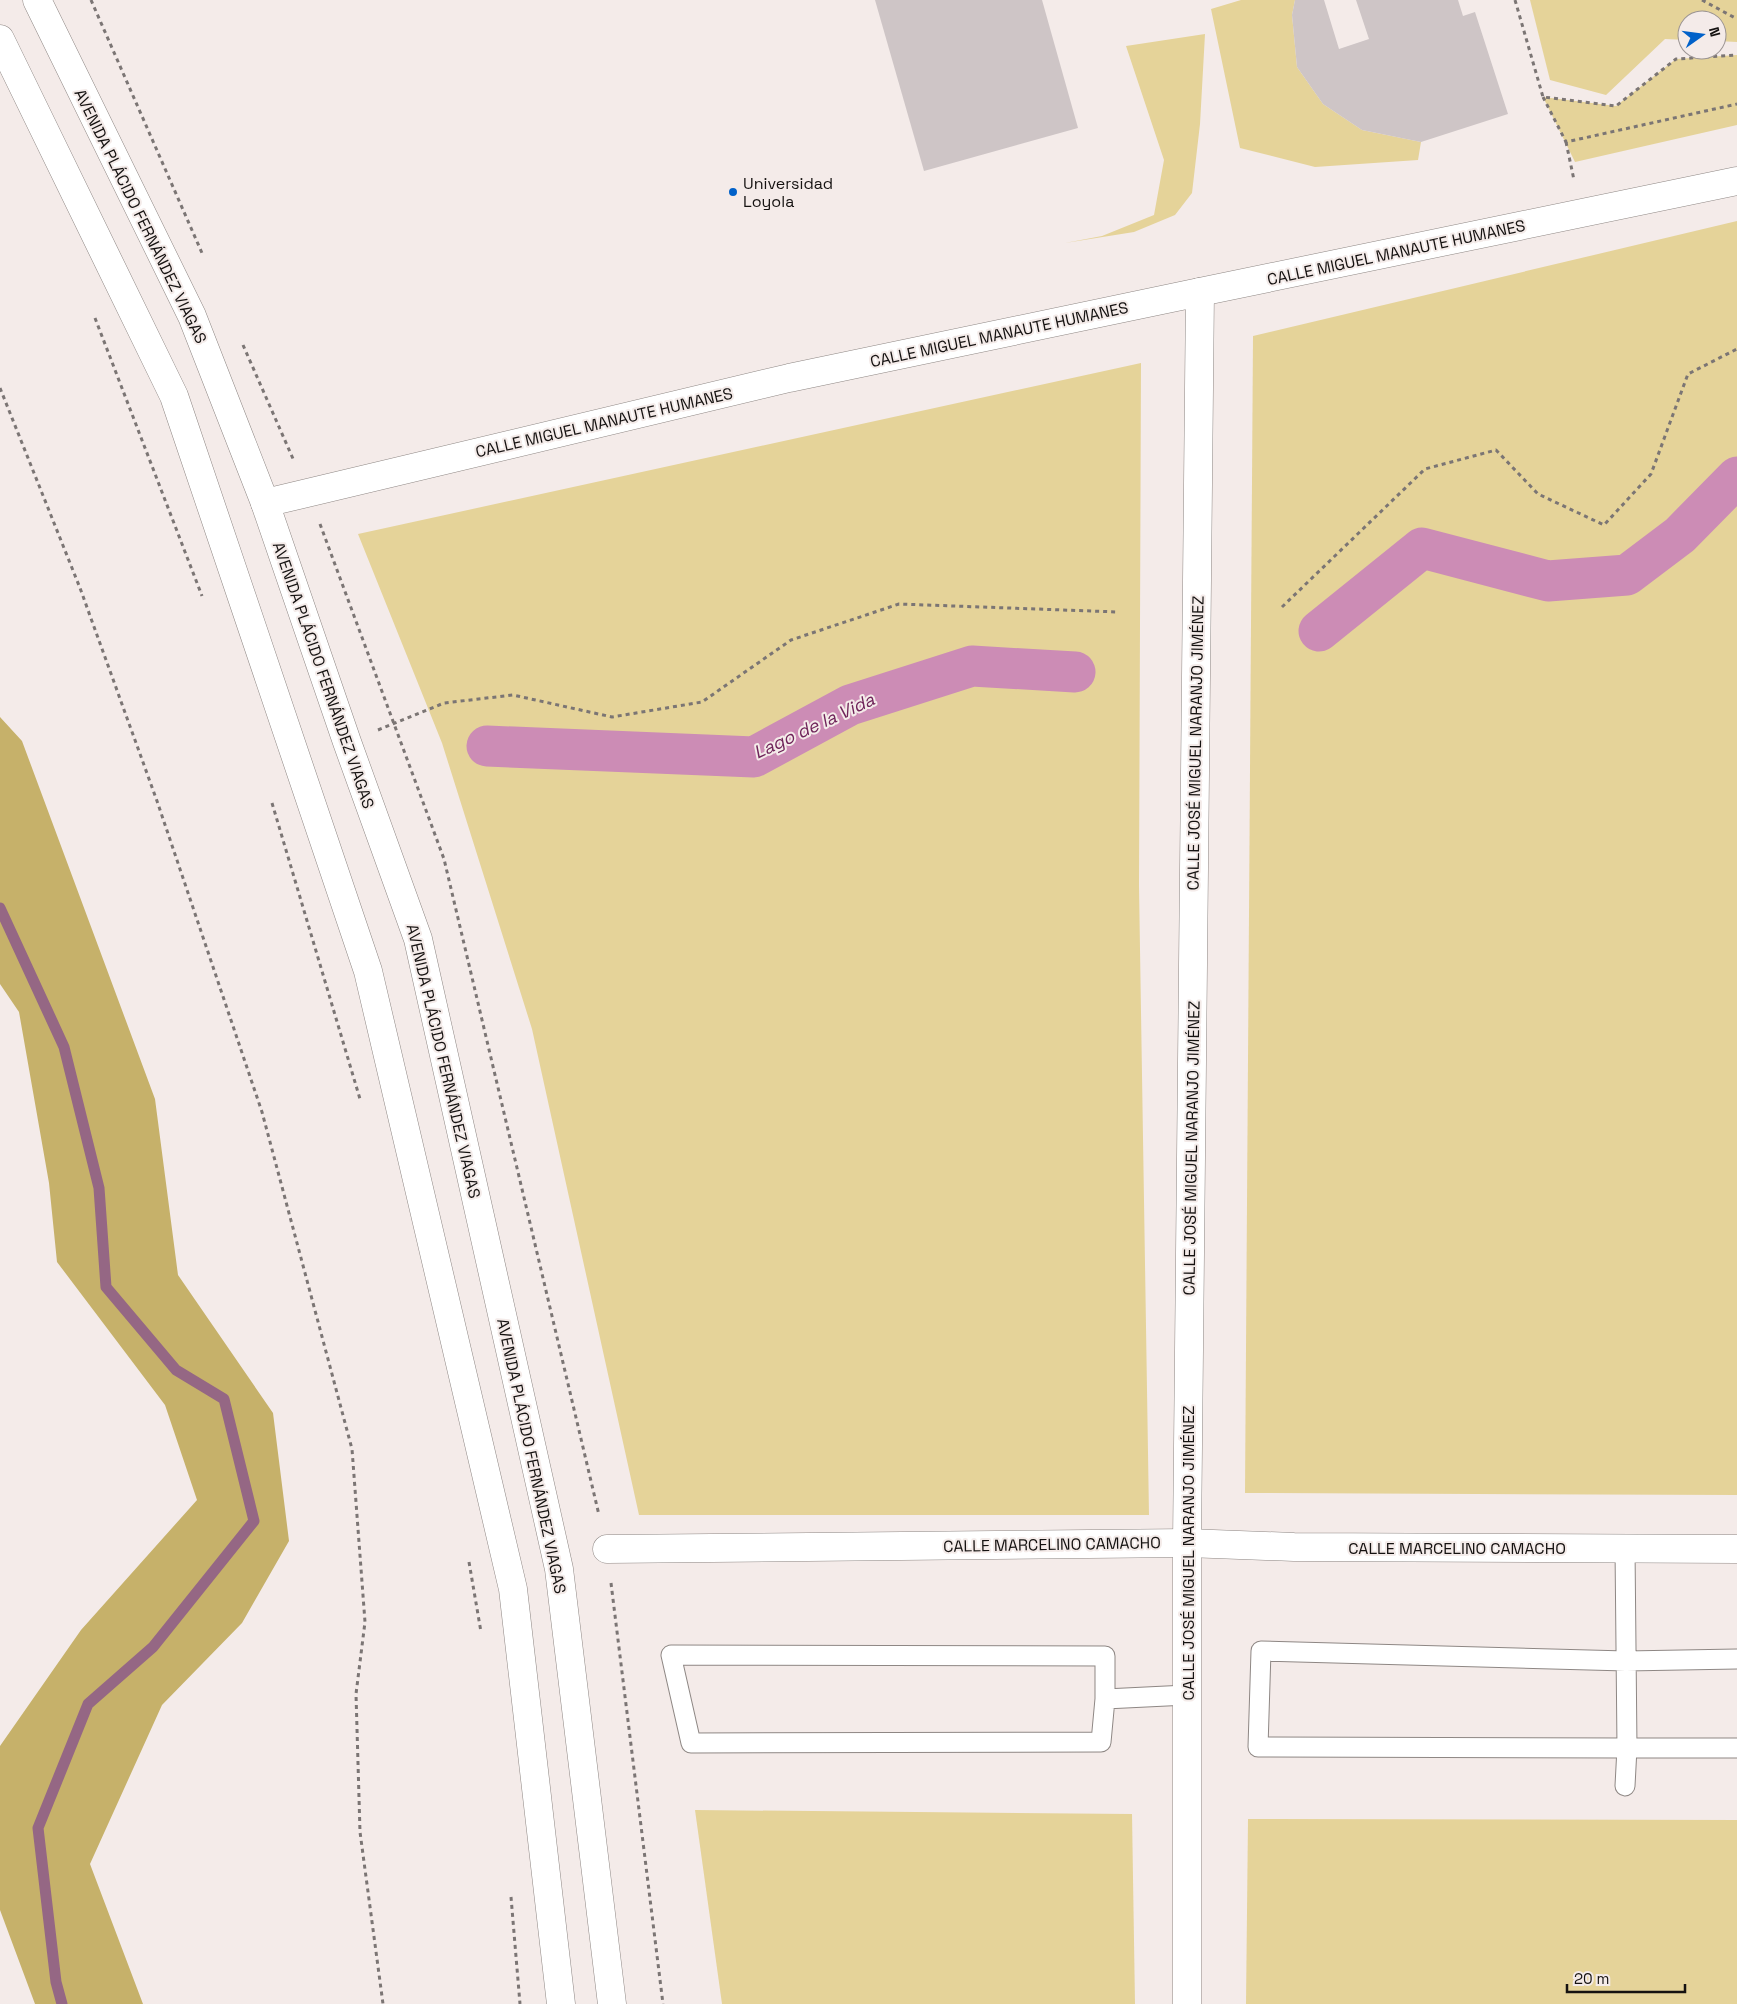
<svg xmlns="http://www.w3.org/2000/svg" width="1737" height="2004" viewBox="0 0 1737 2004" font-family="'Space Grotesk',sans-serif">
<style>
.green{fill:#e5d399}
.forest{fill:#c6b16a}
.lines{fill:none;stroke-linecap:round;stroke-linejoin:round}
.stream{stroke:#956784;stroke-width:11}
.canal{stroke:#cc8cb5;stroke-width:41}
.building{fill:#cec5c6}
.service-casing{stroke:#8e8784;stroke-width:21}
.pedestrian-casing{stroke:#8e8784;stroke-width:29}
.minor-casing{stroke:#8e8784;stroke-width:29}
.secondary-casing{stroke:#8e8784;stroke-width:29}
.path{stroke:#7b7574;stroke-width:3;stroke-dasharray:4 4;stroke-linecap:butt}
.service{stroke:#fff;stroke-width:19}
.pedestrian{stroke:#fff;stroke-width:28}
.minor{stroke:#fff;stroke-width:28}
.secondary{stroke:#fff;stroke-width:28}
.poi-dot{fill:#0161c9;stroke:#f4ebe9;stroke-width:2}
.labels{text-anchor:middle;stroke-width:4;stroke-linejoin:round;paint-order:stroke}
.poi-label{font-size:16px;fill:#151211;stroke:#f4ebe9;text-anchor:start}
.street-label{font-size:16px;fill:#151211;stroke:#f4ebe9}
.water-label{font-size:18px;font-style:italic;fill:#6f245a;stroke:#f4ebe9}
</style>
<rect width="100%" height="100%" fill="#f4ebe9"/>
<g class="green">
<path d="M 1241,0 L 1295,0 L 1292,15 L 1297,67 L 1323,104 L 1362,130 L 1421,142 L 1418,160 L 1315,167 L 1240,148 L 1211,9 Z"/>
<path d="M 1530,0 L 1737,0 L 1737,42 L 1717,41 L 1717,20 L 1687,20 L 1687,40 L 1665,39 L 1606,95 L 1550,80 Z"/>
<path d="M 1205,34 L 1200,124 L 1192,193 L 1175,215 L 1134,232 L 1065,243 L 1102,236 L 1154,215 L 1164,160 L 1126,46 Z"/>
<path d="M 1737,55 L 1737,125 L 1575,162 L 1543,97 L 1616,106 L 1676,59 Z"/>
<path d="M 1737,221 L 1737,1495 L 1245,1493 L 1253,336 Z"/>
<path d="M 1141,363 L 1139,886 L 1149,1515 L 639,1515 L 532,1029 L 442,743 L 358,534 Z"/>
<path d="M 695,1810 L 1132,1814 L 1135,2004 L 722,2004 Z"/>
<path d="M 1248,1819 L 1737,1820 L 1737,2004 L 1246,2004 Z"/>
</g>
<path class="forest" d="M 0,717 L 22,741 L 155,1099 L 178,1275 L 273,1413 L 289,1541 L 242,1623 L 162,1705 L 90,1864 L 143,2004 L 35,2004 L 0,1910 L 0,1746 L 81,1630 L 197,1500 L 165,1405 L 57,1262 L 49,1183 L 19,1012 L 0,984 Z"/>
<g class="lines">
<path class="stream" d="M 0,908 L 64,1047 L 99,1188 L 106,1287 L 176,1370 L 224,1399 L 254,1521 L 153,1647 L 88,1704 L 38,1828 L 56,1982 L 62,2004"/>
<g class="canal">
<path d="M 1319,631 L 1422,548 L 1548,581 L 1627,575 L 1680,535 L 1737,477"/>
<path d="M 487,746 L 754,757 L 850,705 L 972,666 L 1075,672"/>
</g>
</g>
<g class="building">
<path d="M 875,0 L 1042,0 L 1078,128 L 924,171 Z"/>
<path d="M 1295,0 L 1324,0 L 1339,49 L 1369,39 L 1356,0 L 1458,0 L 1463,16 L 1475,12 L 1508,114 L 1421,142 L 1362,130 L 1323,104 L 1297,67 L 1292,15 Z"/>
</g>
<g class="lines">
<defs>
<g id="service">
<path d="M 1625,1548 L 1627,1748 L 1258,1747 L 1261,1651 L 1626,1661 L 1737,1659"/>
<path d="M 1105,1699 L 1101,1742 L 691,1743 L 671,1655 L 1105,1656 L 1105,1699 L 1187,1695"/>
<path d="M 1625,1786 L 1627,1748 L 1737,1748"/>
</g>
<g id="pedestrian">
<path d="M 1200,292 L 1737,181"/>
<path d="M 607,1549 L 1187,1543"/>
</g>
<g id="minor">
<path d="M 265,503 L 789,378 L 1200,292 L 1187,1543 L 1187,2004"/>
<path d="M 1187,1543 L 1294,1547 L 1737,1549"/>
</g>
<g id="secondary">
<path d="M 37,0 L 192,316 L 265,503 L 347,742 L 418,939 L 559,1569 L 612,2004"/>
<path d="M 0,39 L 174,396 L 368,971 L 513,1589 L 561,2004"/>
</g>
</defs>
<use href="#service" class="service-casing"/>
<use href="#pedestrian" class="pedestrian-casing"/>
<use href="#minor" class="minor-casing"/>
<use href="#secondary" class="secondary-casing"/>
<g class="path">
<path d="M 91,0 L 202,253"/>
<path d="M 1515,0 L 1543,97 L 1616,106 L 1676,59 L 1737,55"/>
<path d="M 1702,0 L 1737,19"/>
<path d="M 1543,97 L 1566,142 L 1737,104"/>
<path d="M 1566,142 L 1574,180"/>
<path d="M 95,318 L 202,596"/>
<path d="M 243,345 L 294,461"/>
<path d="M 0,388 L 80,588 L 157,801 L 262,1112 L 352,1449 L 365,1622 L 356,1694 L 360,1832 L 383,2004"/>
<path d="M 320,524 L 444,859 L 599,1515"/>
<path d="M 1282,607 L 1425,469 L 1496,450 L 1538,494 L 1604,525 L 1651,474 L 1688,374 L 1737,349"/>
<path d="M 378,730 L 444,703 L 513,695 L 612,717 L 702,702 L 791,640 L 899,604 L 1118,612"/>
<path d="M 272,803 L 360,1099"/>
<path d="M 469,1562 L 481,1632"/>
<path d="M 611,1583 L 663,2004"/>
<path d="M 511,1897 L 520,2004"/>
</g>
<use href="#service" class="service"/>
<use href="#pedestrian" class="pedestrian"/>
<use href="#minor" class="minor"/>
<use href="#secondary" class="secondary"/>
</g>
<circle class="poi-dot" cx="733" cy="192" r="5"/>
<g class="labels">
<g class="poi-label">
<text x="743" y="189">Universidad<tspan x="743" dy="18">Loyola</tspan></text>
</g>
<g class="street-label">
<text transform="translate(141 216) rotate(64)" y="6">AVENIDA PLÁCIDO FERNÁNDEZ VIAGAS</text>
<text transform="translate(1396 252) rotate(-12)" y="6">CALLE MIGUEL MANAUTE HUMANES</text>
<text transform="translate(999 334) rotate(-12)" y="6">CALLE MIGUEL MANAUTE HUMANES</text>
<text transform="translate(604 422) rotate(-13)" y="6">CALLE MIGUEL MANAUTE HUMANES</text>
<text transform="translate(324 675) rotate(71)" y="6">AVENIDA PLÁCIDO FERNÁNDEZ VIAGAS</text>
<text transform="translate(1195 743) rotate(-89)" y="6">CALLE JOSÉ MIGUEL NARANJO JIMÉNEZ</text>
<text transform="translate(444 1061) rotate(77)" y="6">AVENIDA PLÁCIDO FERNÁNDEZ VIAGAS</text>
<text transform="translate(1191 1148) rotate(-89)" y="6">CALLE JOSÉ MIGUEL NARANJO JIMÉNEZ</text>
<text transform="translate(532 1456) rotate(78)" y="6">AVENIDA PLÁCIDO FERNÁNDEZ VIAGAS</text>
<text transform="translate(1052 1544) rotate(-1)" y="6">CALLE MARCELINO CAMACHO</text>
<text x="1457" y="1554">CALLE MARCELINO CAMACHO</text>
<text transform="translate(1188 1553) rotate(-90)" y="6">CALLE JOSÉ MIGUEL NARANJO JIMÉNEZ</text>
</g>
<g class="water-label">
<text transform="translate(814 726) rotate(-25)" y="6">Lago de la Vida</text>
</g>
</g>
<g transform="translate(1702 35) rotate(76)"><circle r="24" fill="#f4ebe9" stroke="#9b9493"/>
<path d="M0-4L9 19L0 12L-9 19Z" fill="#0161c9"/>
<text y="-8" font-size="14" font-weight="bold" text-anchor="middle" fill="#151211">N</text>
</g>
<path d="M1567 1984v8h118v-8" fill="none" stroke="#151211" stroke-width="2.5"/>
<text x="1574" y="1984" font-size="15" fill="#151211" stroke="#f4ebe9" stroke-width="4" paint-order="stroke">20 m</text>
</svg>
